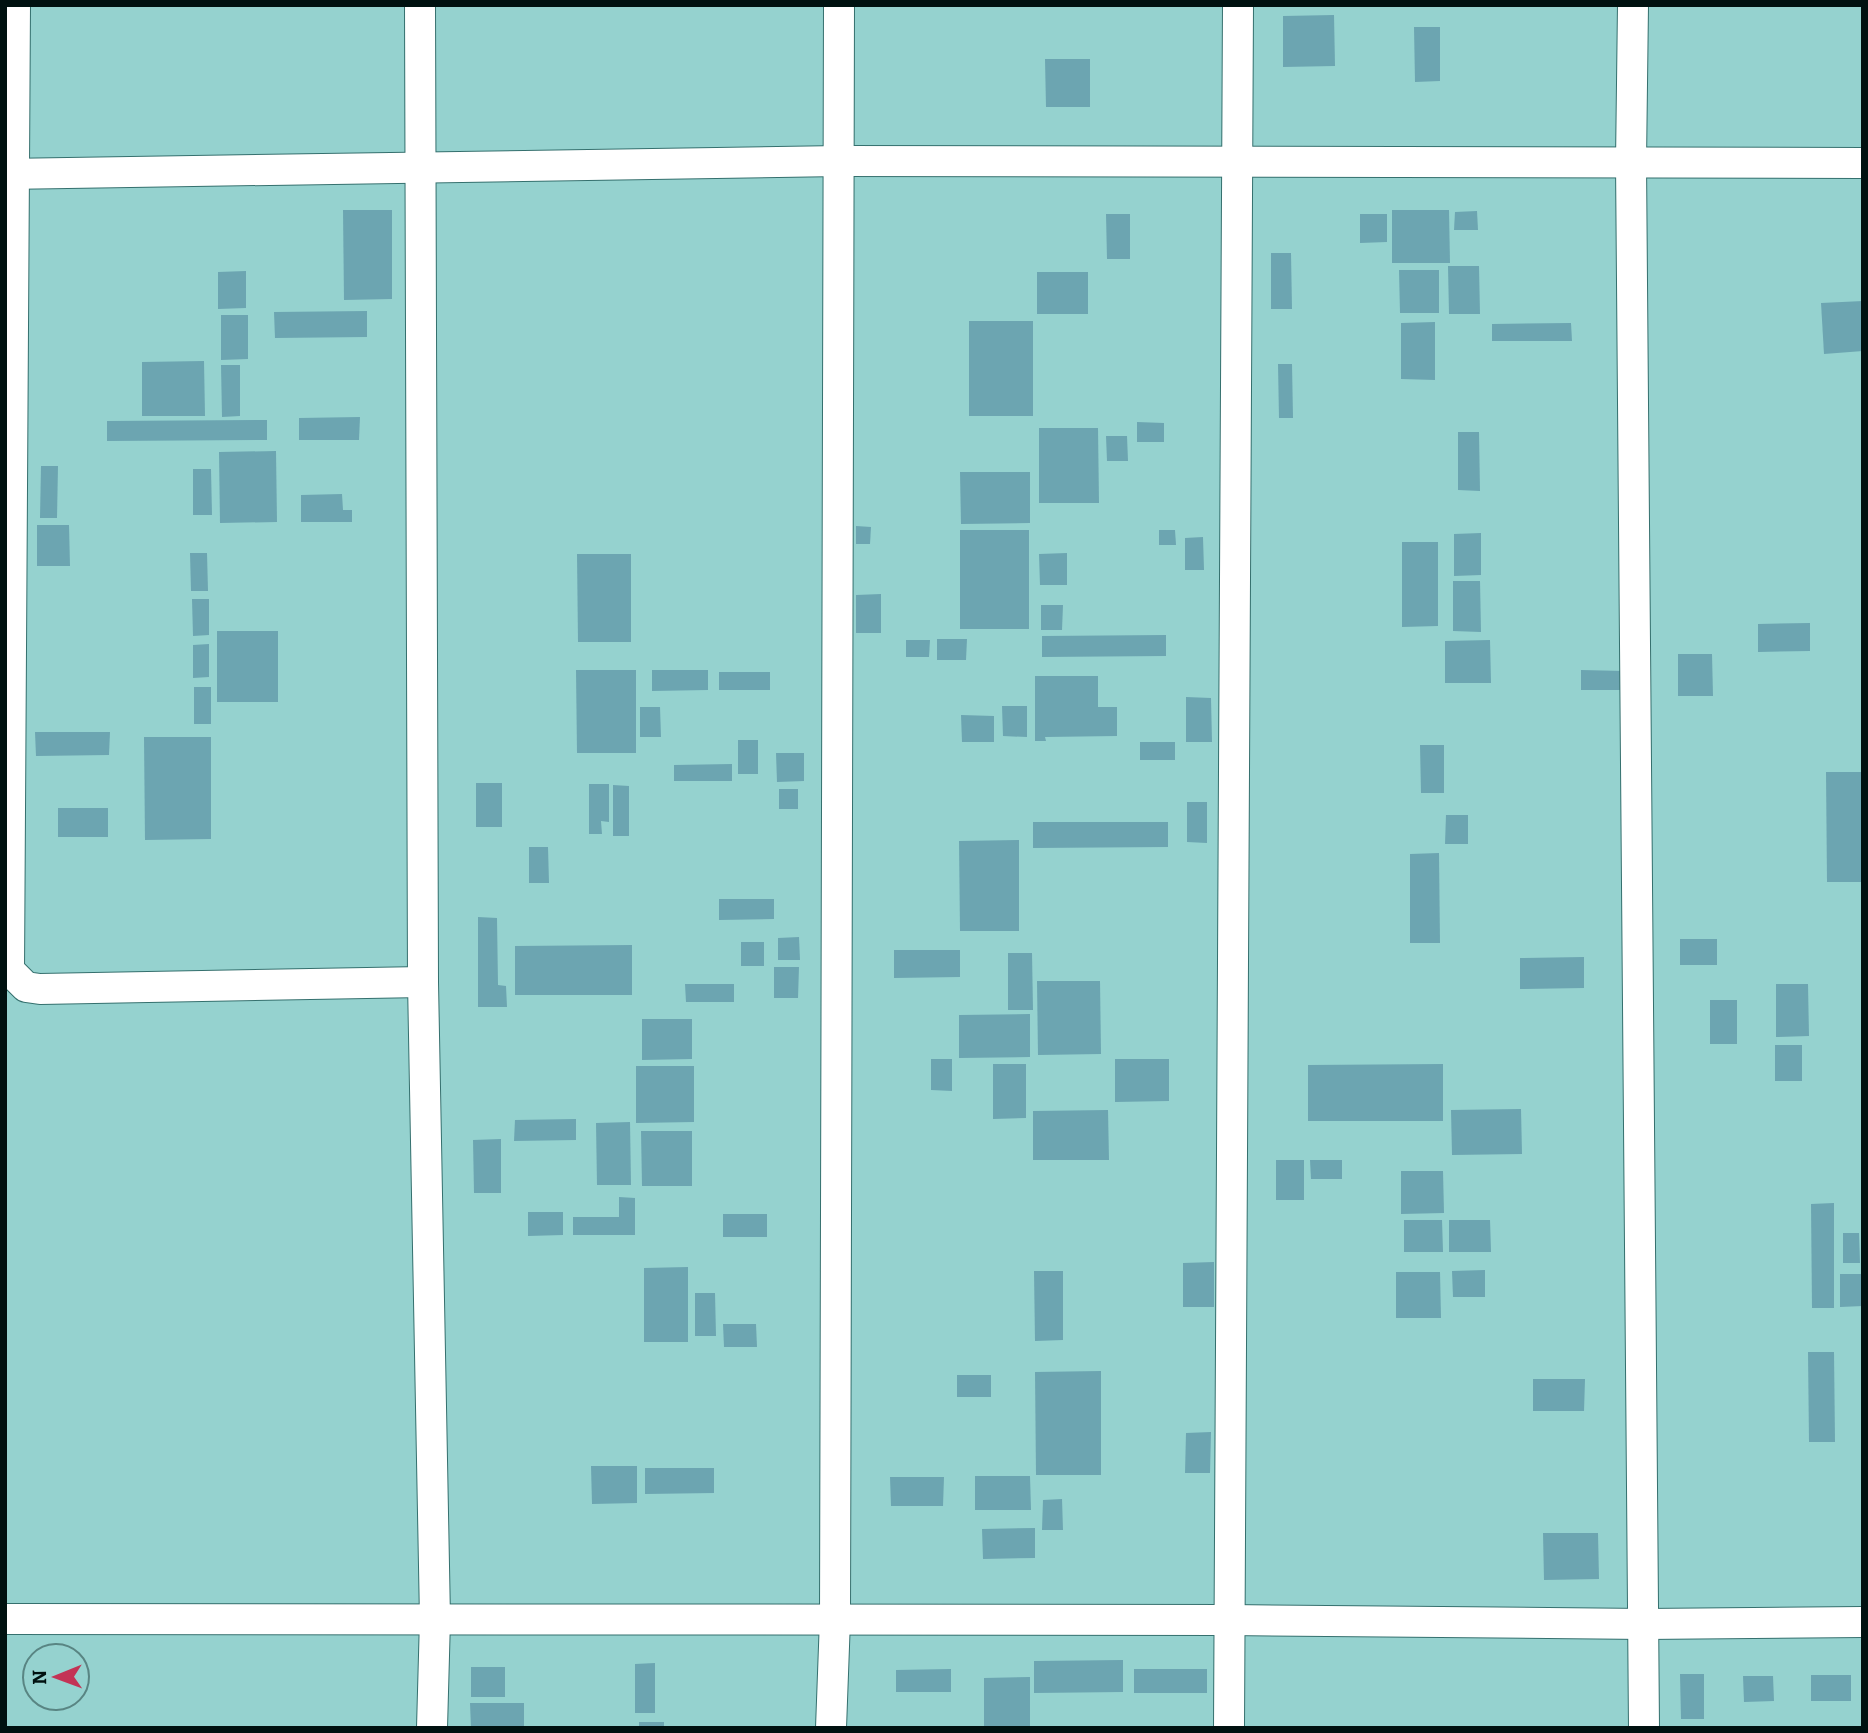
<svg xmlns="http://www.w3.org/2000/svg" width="1868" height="1733" viewBox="0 0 1868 1733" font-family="Bitter,serif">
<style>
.building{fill:#6ca5b1}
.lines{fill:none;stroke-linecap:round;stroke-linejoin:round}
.street-casing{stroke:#35706e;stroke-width:32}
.street{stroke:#fff;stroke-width:30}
</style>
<rect width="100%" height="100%" fill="#95d2cf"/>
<g class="building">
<path d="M 1334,15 L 1335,66 L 1283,67 L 1283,16 Z"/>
<path d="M 1414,27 L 1440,27 L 1440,81 L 1415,82 Z"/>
<path d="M 1045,59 L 1090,59 L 1090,107 L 1046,107 Z"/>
<path d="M 343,210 L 392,210 L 392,299 L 344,300 Z"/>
<path d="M 1392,210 L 1449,210 L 1450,263 L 1392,263 Z"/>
<path d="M 1477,211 L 1478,230 L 1454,230 L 1455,212 Z"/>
<path d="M 1106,214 L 1130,214 L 1130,259 L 1107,259 Z"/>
<path d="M 1360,214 L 1387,214 L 1387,242 L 1360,243 Z"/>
<path d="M 1271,253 L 1291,253 L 1292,309 L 1271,309 Z"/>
<path d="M 1448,266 L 1479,266 L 1480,314 L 1449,314 Z"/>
<path d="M 1399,270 L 1439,270 L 1439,313 L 1400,313 Z"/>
<path d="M 246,271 L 246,308 L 218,309 L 218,272 Z"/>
<rect x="1037" y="272" width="51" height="42"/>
<path d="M 1863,301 L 1863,351 L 1824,354 L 1821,303 Z"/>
<path d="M 367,311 L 367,337 L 275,338 L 274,312 Z"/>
<path d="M 221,315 L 248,315 L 248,359 L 221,360 Z"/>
<rect x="969" y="321" width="64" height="95"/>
<path d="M 1435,322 L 1435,380 L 1401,379 L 1401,323 Z"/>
<path d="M 1571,323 L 1572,341 L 1492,341 L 1492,324 Z"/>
<path d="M 204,361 L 205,416 L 142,416 L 142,362 Z"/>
<path d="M 1278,364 L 1292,364 L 1293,418 L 1279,418 Z"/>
<path d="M 221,365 L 240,365 L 240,416 L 222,417 Z"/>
<path d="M 360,417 L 359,440 L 299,440 L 299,418 Z"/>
<path d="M 267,420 L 267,440 L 107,441 L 107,421 Z"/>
<path d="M 1137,422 L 1164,423 L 1164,442 L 1137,442 Z"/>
<path d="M 1039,428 L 1098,428 L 1099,503 L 1039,503 Z"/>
<path d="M 1458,432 L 1479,432 L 1480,491 L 1458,490 Z"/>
<path d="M 1106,436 L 1127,436 L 1128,461 L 1107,461 Z"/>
<path d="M 276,451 L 277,522 L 220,523 L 219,452 Z"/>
<path d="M 41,466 L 58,466 L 57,518 L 40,518 Z"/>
<path d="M 193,469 L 211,469 L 212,515 L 193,515 Z"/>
<path d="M 960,472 L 1030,472 L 1030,523 L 961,524 Z"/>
<path d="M 342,494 L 343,510 L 352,510 L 352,522 L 301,522 L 301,495 Z"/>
<path d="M 37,525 L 69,525 L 70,566 L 37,566 Z"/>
<path d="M 856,526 L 871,527 L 870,544 L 856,544 Z"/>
<rect x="960" y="530" width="69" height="99"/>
<path d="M 1159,530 L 1175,530 L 1176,545 L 1159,545 Z"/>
<path d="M 1481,533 L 1481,575 L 1454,576 L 1454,534 Z"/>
<path d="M 1203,537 L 1204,570 L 1185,570 L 1185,538 Z"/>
<path d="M 1402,542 L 1438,542 L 1438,626 L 1402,627 Z"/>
<path d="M 190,553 L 207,553 L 208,591 L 191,591 Z"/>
<path d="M 1067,553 L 1067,585 L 1040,585 L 1039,554 Z"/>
<path d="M 577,554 L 631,554 L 631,642 L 578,642 Z"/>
<path d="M 1453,581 L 1480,581 L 1481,632 L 1453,631 Z"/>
<path d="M 881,594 L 881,633 L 856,633 L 856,595 Z"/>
<path d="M 192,599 L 209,599 L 209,635 L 193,636 Z"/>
<path d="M 1041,605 L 1063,605 L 1062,630 L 1041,630 Z"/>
<path d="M 1810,623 L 1810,651 L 1758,652 L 1758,624 Z"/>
<rect x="217" y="631" width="61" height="71"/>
<path d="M 1166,635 L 1166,656 L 1042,657 L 1042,636 Z"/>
<path d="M 937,639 L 967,639 L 966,660 L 937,660 Z"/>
<path d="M 906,640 L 930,640 L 929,657 L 906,657 Z"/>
<path d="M 1490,640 L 1491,683 L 1445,683 L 1445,641 Z"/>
<path d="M 209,644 L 209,677 L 193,678 L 193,645 Z"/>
<path d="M 1678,654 L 1712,654 L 1713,696 L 1678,696 Z"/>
<path d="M 576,670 L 636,670 L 636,753 L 577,753 Z"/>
<path d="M 652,670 L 708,670 L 708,690 L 652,691 Z"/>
<path d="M 1581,670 L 1624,671 L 1624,690 L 1581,690 Z"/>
<rect x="719" y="672" width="51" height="18"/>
<path d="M 1035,676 L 1098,676 L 1098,707 L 1117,707 L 1117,736 L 1045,737 L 1046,741 L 1035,741 Z"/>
<rect x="194" y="687" width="17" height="37"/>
<path d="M 1186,697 L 1211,698 L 1212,742 L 1186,742 Z"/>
<path d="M 1002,706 L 1027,706 L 1027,737 L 1003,736 Z"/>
<path d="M 640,707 L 660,707 L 661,737 L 640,737 Z"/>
<path d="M 961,715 L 994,716 L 994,742 L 962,742 Z"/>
<path d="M 35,732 L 110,732 L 109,755 L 36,756 Z"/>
<path d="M 144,737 L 211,737 L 211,839 L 145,840 Z"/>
<rect x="738" y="740" width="20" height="34"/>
<rect x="1140" y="742" width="35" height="18"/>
<path d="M 1420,745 L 1444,745 L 1444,793 L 1421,793 Z"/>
<path d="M 776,753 L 804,753 L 804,781 L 777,782 Z"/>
<path d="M 732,764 L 732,781 L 674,781 L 674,765 Z"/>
<path d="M 1826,772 L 1863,772 L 1863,882 L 1827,882 Z"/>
<rect x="476" y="783" width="26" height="44"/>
<path d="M 589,784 L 609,784 L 609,822 L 601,821 L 602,834 L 589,834 Z"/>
<path d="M 613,785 L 629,786 L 629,836 L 613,836 Z"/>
<rect x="779" y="789" width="19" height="20"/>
<path d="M 1187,802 L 1207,802 L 1207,843 L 1187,842 Z"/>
<rect x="58" y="808" width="50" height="29"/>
<path d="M 1446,815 L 1468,815 L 1468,844 L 1445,844 Z"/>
<path d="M 1033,822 L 1168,822 L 1168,847 L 1033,848 Z"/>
<path d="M 1019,840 L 1019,931 L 960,931 L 959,841 Z"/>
<path d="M 529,847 L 548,847 L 549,883 L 529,883 Z"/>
<path d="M 1439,853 L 1440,943 L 1410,943 L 1410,854 Z"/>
<path d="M 719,899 L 774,899 L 774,919 L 719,920 Z"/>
<path d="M 478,917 L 497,918 L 498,985 L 506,986 L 507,1007 L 478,1007 Z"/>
<path d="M 799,937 L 800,960 L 778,960 L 778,938 Z"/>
<rect x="1680" y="939" width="37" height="26"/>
<rect x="741" y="942" width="23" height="24"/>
<path d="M 632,945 L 632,995 L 515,995 L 515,946 Z"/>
<path d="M 894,950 L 960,950 L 960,977 L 894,978 Z"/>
<path d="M 1008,953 L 1032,953 L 1033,1010 L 1008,1010 Z"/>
<path d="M 1584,957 L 1584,988 L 1520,989 L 1520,958 Z"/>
<path d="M 774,967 L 799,967 L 798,998 L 774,998 Z"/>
<path d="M 1037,981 L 1100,981 L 1101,1054 L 1038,1055 Z"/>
<path d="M 685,984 L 734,984 L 734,1002 L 686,1002 Z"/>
<path d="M 1776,984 L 1808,984 L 1809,1036 L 1776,1037 Z"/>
<rect x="1710" y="1000" width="27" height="44"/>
<path d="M 1030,1014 L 1030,1057 L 959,1058 L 959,1015 Z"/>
<path d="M 642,1019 L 692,1019 L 692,1059 L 642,1060 Z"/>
<rect x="1775" y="1045" width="27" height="36"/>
<path d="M 931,1059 L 952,1059 L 952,1091 L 931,1090 Z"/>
<path d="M 1115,1059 L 1169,1059 L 1169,1101 L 1115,1102 Z"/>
<path d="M 993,1064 L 1026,1064 L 1026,1118 L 993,1119 Z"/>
<path d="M 1443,1064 L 1443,1121 L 1308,1121 L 1308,1065 Z"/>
<path d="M 636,1066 L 694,1066 L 694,1122 L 636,1123 Z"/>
<path d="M 1521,1109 L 1522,1154 L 1452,1155 L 1451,1110 Z"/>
<path d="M 1108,1110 L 1109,1160 L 1033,1160 L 1033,1111 Z"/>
<path d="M 576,1119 L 576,1140 L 514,1141 L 515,1120 Z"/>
<path d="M 630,1122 L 631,1185 L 597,1185 L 596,1123 Z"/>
<path d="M 641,1131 L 692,1131 L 692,1186 L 642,1186 Z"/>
<path d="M 501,1139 L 501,1193 L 474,1193 L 473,1140 Z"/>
<rect x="1276" y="1160" width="28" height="40"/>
<path d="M 1310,1160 L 1342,1160 L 1342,1179 L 1311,1179 Z"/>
<path d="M 1401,1171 L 1443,1171 L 1444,1213 L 1401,1214 Z"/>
<path d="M 619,1197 L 635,1198 L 635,1235 L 573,1235 L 573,1217 L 619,1217 Z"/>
<path d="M 1834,1203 L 1834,1308 L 1812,1308 L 1811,1204 Z"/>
<path d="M 528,1212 L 563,1212 L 563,1235 L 528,1236 Z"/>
<rect x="723" y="1214" width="44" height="23"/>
<path d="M 1404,1220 L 1442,1220 L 1443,1252 L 1404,1252 Z"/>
<path d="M 1449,1220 L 1490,1220 L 1491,1252 L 1449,1252 Z"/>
<path d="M 1843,1233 L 1859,1233 L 1860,1263 L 1843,1263 Z"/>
<path d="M 1214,1262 L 1214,1307 L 1183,1307 L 1183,1263 Z"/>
<path d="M 688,1267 L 688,1342 L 644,1342 L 644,1268 Z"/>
<path d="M 1485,1270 L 1485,1297 L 1453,1297 L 1452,1271 Z"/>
<path d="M 1034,1271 L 1063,1271 L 1063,1340 L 1035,1341 Z"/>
<path d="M 1396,1272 L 1440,1272 L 1441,1318 L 1396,1318 Z"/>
<path d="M 1840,1274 L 1863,1274 L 1863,1306 L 1840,1307 Z"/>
<path d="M 695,1293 L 715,1293 L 716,1336 L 695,1336 Z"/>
<path d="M 723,1324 L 756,1324 L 757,1347 L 724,1347 Z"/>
<path d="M 1808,1352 L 1834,1352 L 1835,1442 L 1809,1442 Z"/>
<path d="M 1101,1371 L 1101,1475 L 1036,1475 L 1035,1372 Z"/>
<rect x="957" y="1375" width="34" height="22"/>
<path d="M 1533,1379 L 1585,1379 L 1584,1411 L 1533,1411 Z"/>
<path d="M 1211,1432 L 1210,1473 L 1185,1473 L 1186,1433 Z"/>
<path d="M 591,1466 L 637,1466 L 637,1503 L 592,1504 Z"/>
<path d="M 645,1468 L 714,1468 L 714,1493 L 645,1494 Z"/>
<path d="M 975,1476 L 1030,1476 L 1031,1510 L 975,1510 Z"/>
<path d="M 890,1477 L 944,1477 L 943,1506 L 891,1506 Z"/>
<path d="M 1062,1499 L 1063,1530 L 1042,1530 L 1043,1500 Z"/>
<path d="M 1035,1528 L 1035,1558 L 983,1559 L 982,1529 Z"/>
<path d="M 1543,1533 L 1598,1533 L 1599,1579 L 1544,1580 Z"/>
<path d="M 1123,1660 L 1123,1692 L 1034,1693 L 1034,1661 Z"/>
<path d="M 655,1663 L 655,1713 L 635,1713 L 635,1664 Z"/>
<rect x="471" y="1667" width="34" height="30"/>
<path d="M 951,1669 L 951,1692 L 896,1692 L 896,1670 Z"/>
<rect x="1134" y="1669" width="73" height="24"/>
<path d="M 1680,1674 L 1704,1674 L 1704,1719 L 1681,1719 Z"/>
<rect x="1811" y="1675" width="40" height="26"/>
<path d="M 1743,1676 L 1773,1676 L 1774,1701 L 1744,1702 Z"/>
<path d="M 1030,1677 L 1030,1728 L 984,1728 L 984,1678 Z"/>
<path d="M 470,1703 L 524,1703 L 524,1728 L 471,1728 Z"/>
<rect x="639" y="1722" width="25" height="6"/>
</g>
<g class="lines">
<defs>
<g id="street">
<path d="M 15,5 L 9,970 L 26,987 L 40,989 L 423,982"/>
<path d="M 420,5 L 423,982 L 435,1619 L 432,1728"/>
<path d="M 1633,5 L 1631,162 L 1644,1728"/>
<path d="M 5,174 L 840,161 L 1863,163"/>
<path d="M 5,1619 L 1229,1620 L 1645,1624 L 1863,1622"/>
<path d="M 831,1728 L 835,1619 L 839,5"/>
<path d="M 1229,1728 L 1238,5"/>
</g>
</defs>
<use href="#street" class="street-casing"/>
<use href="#street" class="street"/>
</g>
<rect width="1868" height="1733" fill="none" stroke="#001110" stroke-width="14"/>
<g transform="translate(56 1677) rotate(269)"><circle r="33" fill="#95d2cf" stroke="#598583" stroke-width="2"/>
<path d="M0-5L12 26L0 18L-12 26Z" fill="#c33355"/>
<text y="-10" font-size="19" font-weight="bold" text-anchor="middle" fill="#001110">N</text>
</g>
</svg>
